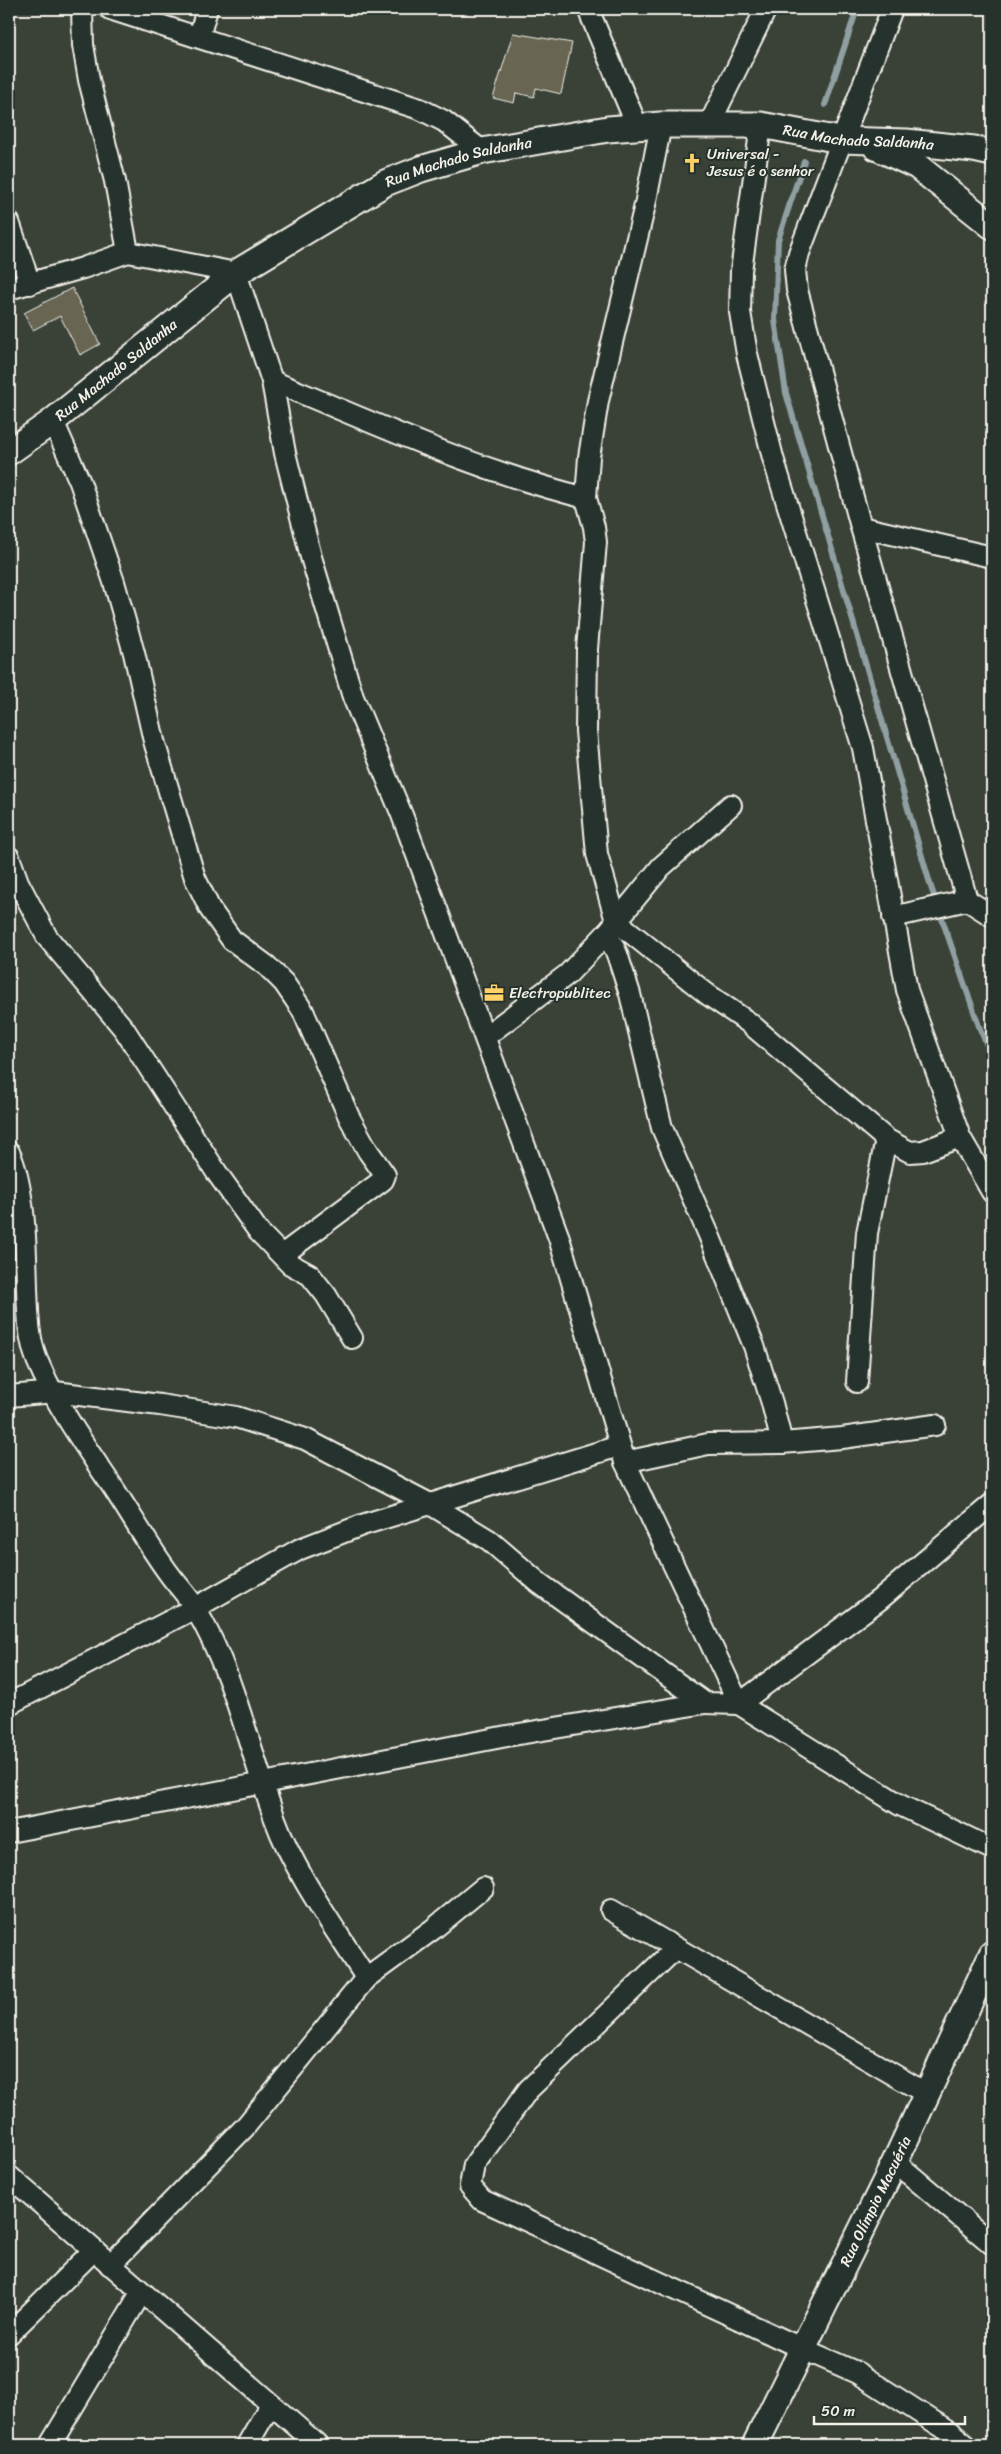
<svg xmlns="http://www.w3.org/2000/svg" width="1001" height="2454" viewBox="0 0 1001 2454" font-family="Sriracha,sans-serif">
<style>
.lines{fill:none;stroke-linecap:round;stroke-linejoin:round}
.stream{stroke:#909fa2;stroke-width:6}
.building{fill:#686652;stroke:#f4f1e8}
.minor-casing{stroke:#f4f1e8;stroke-width:24}
.tertiary-casing{stroke:#f4f1e8;stroke-width:29}
.minor{stroke:#26332d;stroke-width:20}
.tertiary{stroke:#26332d;stroke-width:25}
.labels{text-anchor:middle;stroke-width:4;stroke-linejoin:round;paint-order:stroke}
.street-label{font-size:15px;fill:#f4f1e8;stroke:#26332d}
.poi-label{font-size:15px;fill:#f4f1e8;stroke:#26332d;text-anchor:start}
</style>
<rect width="100%" height="100%" fill="#3a4238"/>
<filter id="ink" filterUnits="userSpaceOnUse"><feTurbulence type="fractalNoise" baseFrequency=".02" numOctaves="2"/><feDisplacementMap in="SourceGraphic" scale="10" xChannelSelector="R" yChannelSelector="G"/><feConvolveMatrix kernelMatrix="1 2 1 2 8 2 1 2 1" color-interpolation-filters="sRGB"/></filter>
<g filter="url(#ink)">
<g class="lines">
<g class="stream">
<path d="M 825,105 L 857,9"/>
<path d="M 804,161 L 778,240 L 775,320 L 786,393 L 931,887 L 980,1029 L 992,1056"/>
</g>
</g>
<g class="building">
<path d="M 513,33 L 572,43 L 561,94 L 536,88 L 534,97 L 516,93 L 514,103 L 493,98 Z"/>
<path d="M 72,288 L 100,344 L 80,355 L 60,316 L 33,330 L 24,313 Z"/>
</g>
<g class="lines">
<defs>
<g id="minor">
<path d="M 82,9 L 83,45 L 89,80 L 115,181 L 128,252"/>
<path d="M 110,9 L 420,109 L 444,121 L 482,151"/>
<path d="M 588,9 L 637,126"/>
<path d="M 892,9 L 799,253 L 795,270 L 797,290 L 861,527 L 967,900 L 992,916"/>
<path d="M 199,37 L 207,9"/>
<path d="M 710,123 L 766,9"/>
<path d="M 661,125 L 645,205 L 598,401 L 589,457 L 586,498 L 594,527 L 596,542 L 587,649 L 586,731 L 597,854 L 616,921 L 707,994 L 748,1022 L 886,1139 L 910,1152 L 923,1151 L 960,1137"/>
<path d="M 761,125 L 741,271 L 740,312 L 747,354 L 773,458 L 863,748 L 907,990 L 960,1137 L 992,1192"/>
<path d="M 9,222 L 30,284"/>
<path d="M 9,289 L 83,268 L 128,252 L 236,273 L 272,381 L 285,453 L 311,557 L 353,697 L 402,815 L 559,1238 L 625,1462 L 739,1704 L 900,1805 L 992,1849"/>
<path d="M 272,381 C 375,423 477,471 586,498"/>
<path d="M 53,421 L 80,482 L 114,582 L 134,653 L 154,741 L 195,878 L 210,909 L 232,940 L 267,966 L 284,983 L 303,1011 L 349,1117 L 368,1151 L 385,1175 L 383,1180 L 282,1255"/>
<path d="M 861,527 L 992,557"/>
<path d="M 9,857 L 18,882 L 47,937 L 124,1029 L 217,1173 L 259,1232 L 290,1264 L 310,1275 L 326,1295 L 352,1338"/>
<path d="M 893,917 L 967,900"/>
<path d="M 607,933 L 617,954 L 630,994 L 662,1128 L 709,1235 L 754,1346 L 772,1403 L 782,1443"/>
<path d="M 486,1036 L 568,974 L 607,933 L 661,867 L 731,805"/>
<path d="M 9,1152 C 25,1186 26,1249 27,1288 C 28,1312 28,1337 37,1360 C 56,1405 85,1446 112,1486 C 132,1516 149,1547 170,1575 C 178,1586 188,1596 195,1608 C 234,1673 249,1749 275,1819 C 295,1874 335,1928 366,1978"/>
<path d="M 857,1382 L 867,1233 L 886,1139"/>
<path d="M 9,1396 L 55,1392 L 160,1405 L 236,1417 L 305,1439 L 430,1504 L 489,1540 L 539,1583 L 705,1703 L 739,1704 L 879,1600 L 992,1504"/>
<path d="M 625,1462 L 708,1444 L 782,1443 L 842,1438 L 935,1425"/>
<path d="M 9,1704 L 195,1608 L 300,1549 L 362,1525 L 619,1446"/>
<path d="M 9,1832 L 507,1736 L 705,1703"/>
<path d="M 611,1910 L 927,2094"/>
<path d="M 676,1948 L 528,2090 L 474,2165 L 470,2186 L 482,2200 L 803,2349 L 858,2373 L 950,2432 L 966,2445"/>
<path d="M 895,2162 L 992,2244"/>
<path d="M 9,2176 L 318,2445"/>
<path d="M 110,2265 L 245,2127 L 366,1978 L 432,1930 L 483,1888"/>
<path d="M 9,2334 L 93,2251"/>
<path d="M 50,2445 L 141,2293"/>
<path d="M 247,2445 L 270,2405"/>
</g>
<g id="tertiary">
<path d="M 876,147 L 917,166 L 992,226"/>
<path id="s1" d="M 9,452 L 53,421 L 236,273 L 385,183 L 421,169 L 482,151 L 608,129 L 661,125 L 761,125 L 840,140 L 906,142 L 974,149 L 992,153"/>
<path id="s2" d="M 755,2445 L 895,2162 L 992,1954"/>
</g>
</defs>
<use href="#minor" class="minor-casing"/>
<use href="#tertiary" class="tertiary-casing"/>
<use href="#minor" class="minor"/>
<use href="#tertiary" class="tertiary"/>
</g>
</g>
<defs>
<symbol id="church-bare" viewBox="-9 -9 18 18"><path d="M-1.2-6h2.4v3.5h3.3v2.4h-3.3V6h-2.4V-.1h-3.3v-2.4h3.3Z" fill="#ffd166" stroke="#26332d" stroke-width="2.5" paint-order="stroke"/></symbol>
<symbol id="office-bare" viewBox="-9 -9 18 18"><path d="M-6-3h4V-5.5h4V-3h4V5H-6ZM-1-4.5V-3h2v-1.5ZM-6 0V1H6V0Z" fill="#ffd166" stroke="#26332d" stroke-width="2.5" paint-order="stroke"/></symbol>
</defs>
<g fill-rule="evenodd">
<use href="#church-bare" x="678" y="149" width="28" height="28"/>
<use href="#office-bare" x="480" y="979" width="28" height="28"/>
</g>
<g class="labels">
<g class="street-label">
<text dy="5" stroke="none"><textPath href="#s1" startOffset="945">Rua Machado Saldanha</textPath></text>
<text dy="5" stroke="none"><textPath href="#s1" startOffset="540">Rua Machado Saldanha</textPath></text>
<text dy="5" stroke="none"><textPath href="#s1" startOffset="135">Rua Machado Saldanha</textPath></text>
<text dy="5" stroke="none"><textPath href="#s2" startOffset="272">Rua Olímpio Macuéria</textPath></text>
</g>
<g class="poi-label">
<text x="707" y="159">Universal -<tspan x="707" dy="17">Jesus é o senhor</tspan></text>
<text x="509" y="998">Electropublitec</text>
</g>
</g>
<rect width="1001" height="2454" fill="none" stroke="#26332d" stroke-width="30"/>
<rect x="15" y="15" width="971" height="2424" fill="none" stroke="#f4f1e8" stroke-width="2" filter="url(#ink)"/>
<path d="M814 2416v8h151v-8" fill="none" stroke="#f4f1e8" stroke-width="2.5"/>
<text x="821" y="2416" font-size="15" fill="#f4f1e8" stroke="#26332d" stroke-width="4" paint-order="stroke">50 m</text>
</svg>
